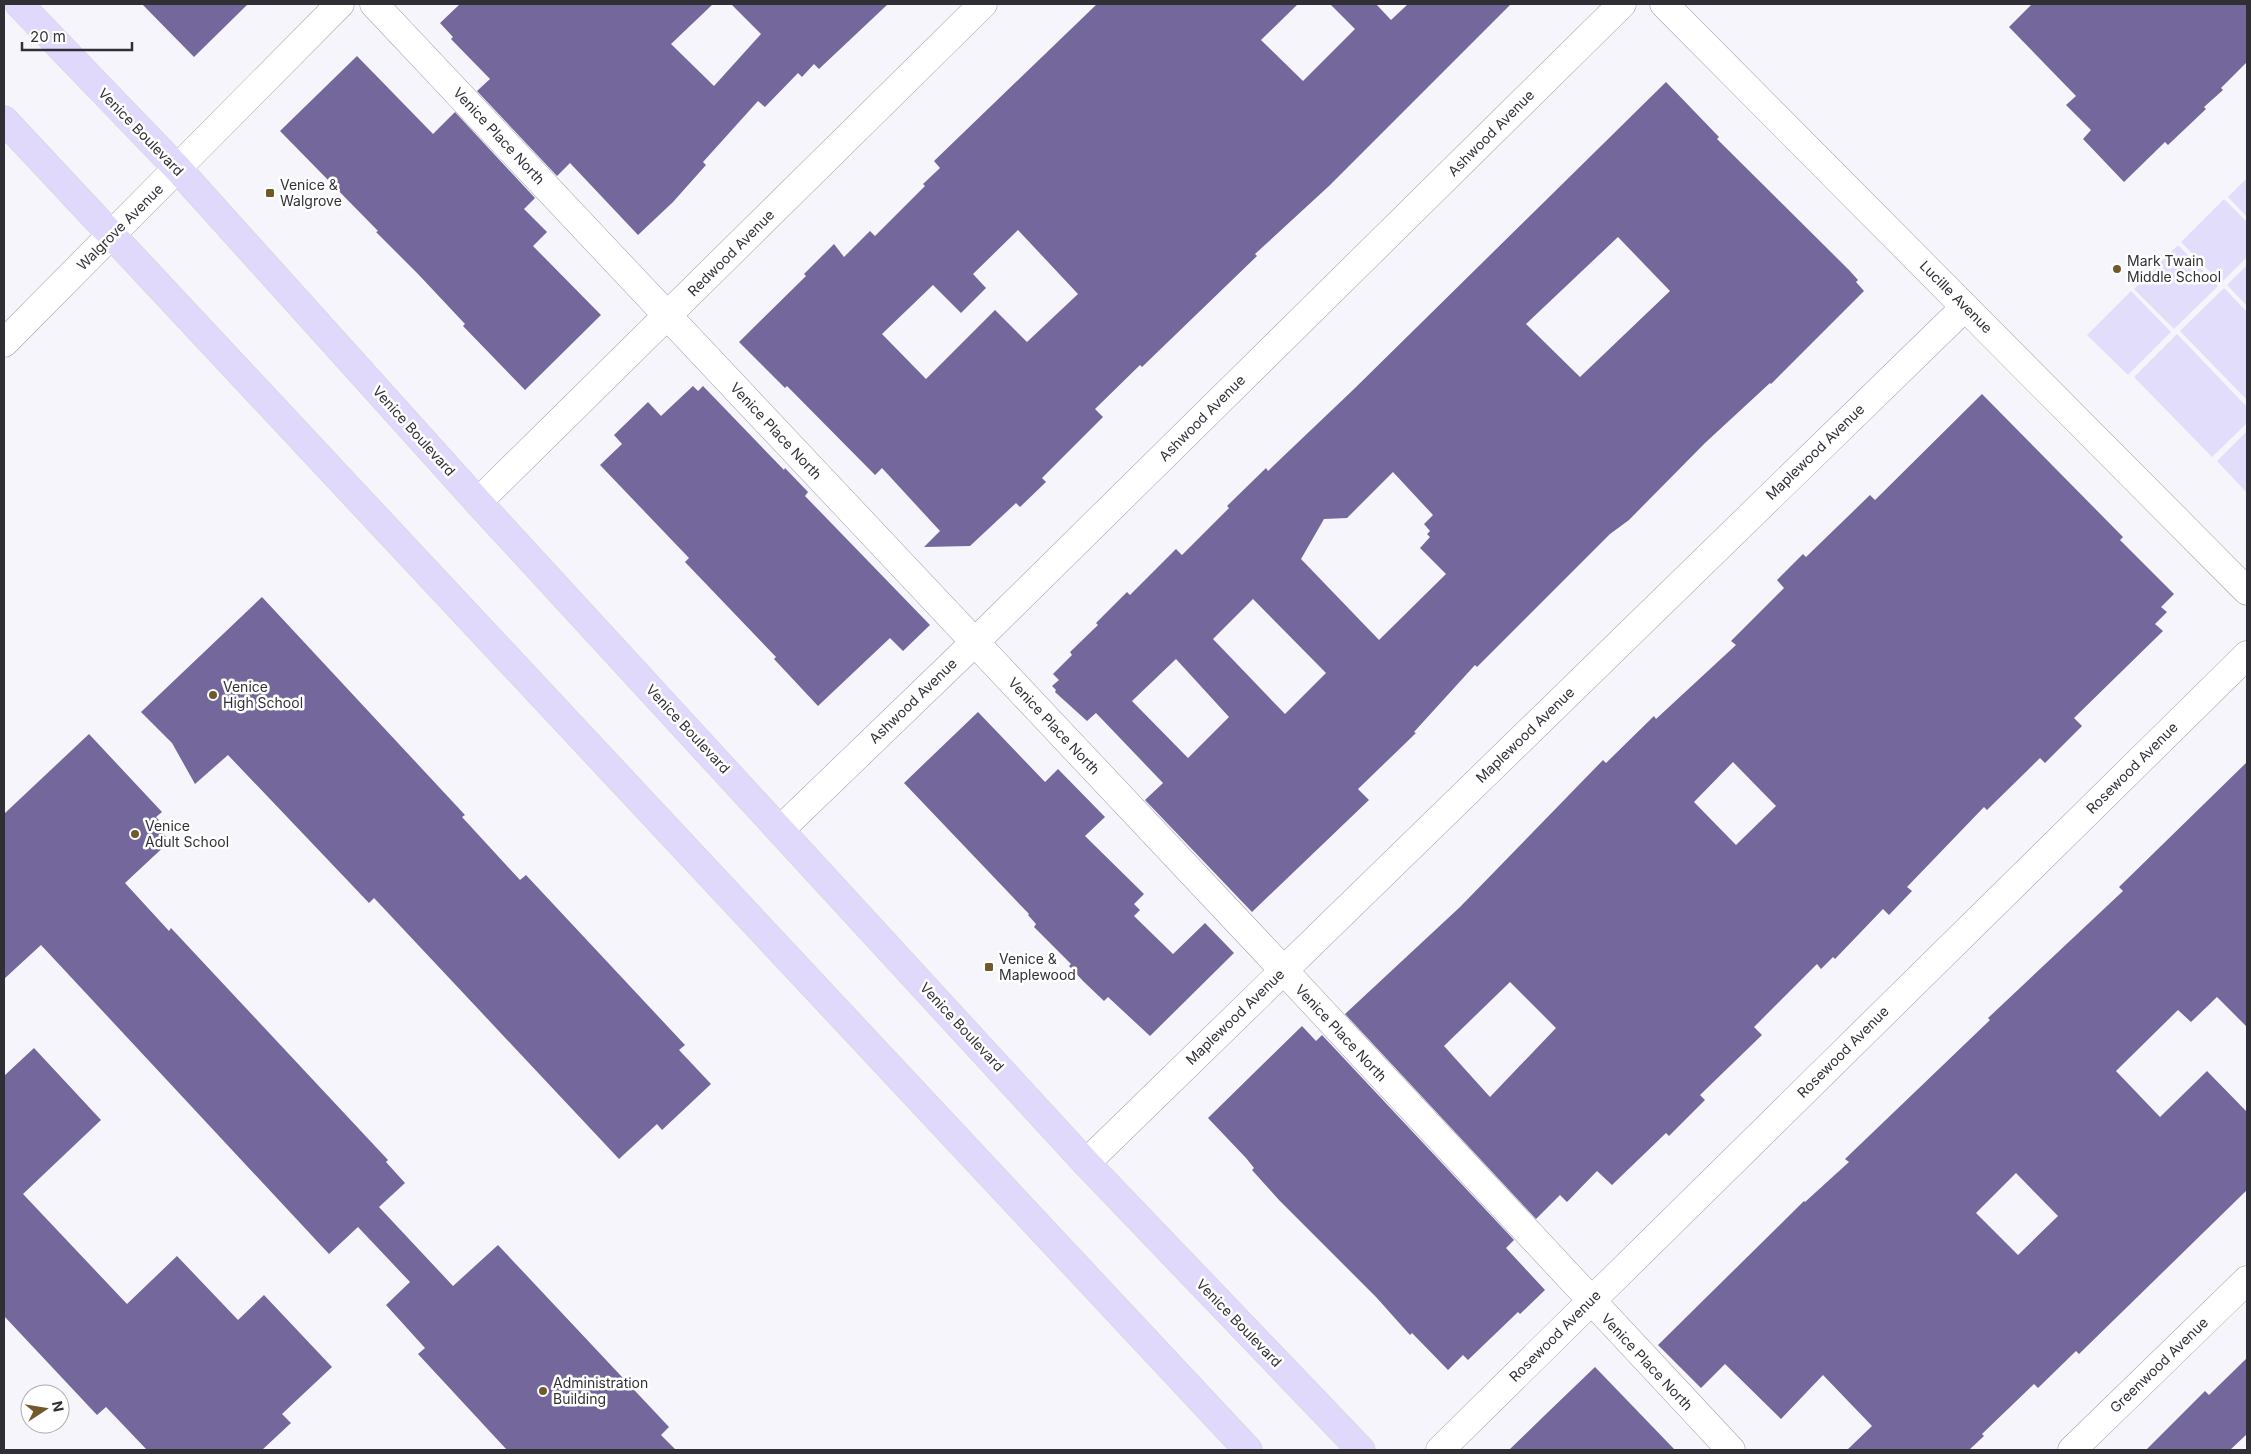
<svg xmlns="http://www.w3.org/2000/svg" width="2251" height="1454" viewBox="0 0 2251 1454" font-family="Inter,sans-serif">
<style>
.green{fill:#e2ddfa}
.building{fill:#74679c;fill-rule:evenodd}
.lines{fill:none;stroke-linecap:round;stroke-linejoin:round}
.minor-casing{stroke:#a29fae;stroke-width:29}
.major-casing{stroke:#d2d1d3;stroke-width:29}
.minor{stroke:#fff;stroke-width:28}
.major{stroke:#e0d9fb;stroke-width:28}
.poi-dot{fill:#715a2a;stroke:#fff;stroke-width:2}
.labels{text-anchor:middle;stroke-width:5;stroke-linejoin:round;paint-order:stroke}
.street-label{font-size:14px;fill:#312f36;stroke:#fff}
.poi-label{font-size:14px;fill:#312f36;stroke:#fff;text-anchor:start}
</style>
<rect width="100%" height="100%" fill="#f7f5fc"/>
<g class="green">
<path d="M 2247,178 L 2247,217 L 2228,197 Z"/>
<path d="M 2224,199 L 2247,222 L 2247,257 L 2221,283 L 2181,242 Z"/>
<path d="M 2178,245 L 2218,286 L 2174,329 L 2134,289 Z"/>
<path d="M 2247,265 L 2247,306 L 2227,285 Z"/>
<path d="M 2224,288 L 2247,312 L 2247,400 L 2180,331 Z"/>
<path d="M 2131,291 L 2171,332 L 2128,375 L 2087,335 Z"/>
<path d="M 2177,334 L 2247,407 L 2247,423 L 2212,457 L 2134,377 Z"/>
<path d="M 2247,431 L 2247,493 L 2217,461 Z"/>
</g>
<g class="building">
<path d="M 142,4 L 248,4 L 194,57 Z"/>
<path d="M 460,4 L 713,4 L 671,44 L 714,86 L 761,34 L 731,4 L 888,4 L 819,69 L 814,64 L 802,77 L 798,73 L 765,107 L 758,101 L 703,162 L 706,165 L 673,202 L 638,235 L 570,163 L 557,176 L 477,91 L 490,79 L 451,39 L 453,37 L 440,23 Z"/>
<path d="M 1097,4 L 1298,4 L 1261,40 L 1303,81 L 1355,29 L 1330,4 L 1376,4 L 1391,20 L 1408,4 L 1511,4 L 1329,186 L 1255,254 L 1257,256 L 1142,367 L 1140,365 L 1095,409 L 1103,417 L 1042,478 L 1046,482 L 1020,507 L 1016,503 L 970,546 L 924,547 L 940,531 L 882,468 L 875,475 L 787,386 L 785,388 L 739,342 L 806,276 L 804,274 L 834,244 L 844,257 L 870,231 L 875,236 L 925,186 L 923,184 L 940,168 L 934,161 ZM 1018,230 L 1078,294 L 1027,342 L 995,310 L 926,379 L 882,334 L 933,285 L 961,313 L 986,288 L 973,274 Z"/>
<path d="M 2032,4 L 2247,4 L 2247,62 L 2221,88 L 2223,90 L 2204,107 L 2206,109 L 2168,145 L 2165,142 L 2124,182 L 2083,139 L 2091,130 L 2066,105 L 2076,96 L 2009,27 Z"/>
<path d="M 357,56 L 433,134 L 455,112 L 535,198 L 524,209 L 547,232 L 533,246 L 601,315 L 525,390 L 463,326 L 465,324 L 418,274 L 376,232 L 378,231 L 280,131 Z"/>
<path d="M 1666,82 L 1719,137 L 1717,139 L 1849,270 L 1858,280 L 1856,282 L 1864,291 L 1771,384 L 1770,383 L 1705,443 L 1629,520 L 1610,534 L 1477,667 L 1475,665 L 1414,732 L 1416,733 L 1358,789 L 1369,800 L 1252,912 L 1145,800 L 1163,783 L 1096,713 L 1087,721 L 1055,692 L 1056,690 L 1052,686 L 1059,680 L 1053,674 L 1072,655 L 1070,652 L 1098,625 L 1096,623 L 1127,592 L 1130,595 L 1176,549 L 1182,555 L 1229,508 L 1227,506 L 1266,468 L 1268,471 L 1354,389 ZM 1618,237 L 1670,291 L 1580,377 L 1526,324 ZM 1393,472 L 1433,515 L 1424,524 L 1430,531 L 1427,534 L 1430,537 L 1420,548 L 1446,574 L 1379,640 L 1301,559 L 1324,519 L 1347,518 ZM 1253,599 L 1326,673 L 1285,714 L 1213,639 ZM 1176,659 L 1229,717 L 1188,758 L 1132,701 Z"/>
<path d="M 693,386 L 698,391 L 703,386 L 784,470 L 785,468 L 808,492 L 805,496 L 930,625 L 903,651 L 890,638 L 818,706 L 774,659 L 776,657 L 685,562 L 689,558 L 600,465 L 622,444 L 614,435 L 648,402 L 661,416 Z"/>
<path d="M 1982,394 L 2123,537 L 2120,540 L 2174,594 L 2161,607 L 2167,612 L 2155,624 L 2163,631 L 2074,718 L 2082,726 L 2045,763 L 2040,758 L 1987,810 L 1984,807 L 1907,887 L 1912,891 L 1889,915 L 1883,909 L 1835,959 L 1833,957 L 1821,969 L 1817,964 L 1754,1027 L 1762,1035 L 1700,1095 L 1705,1100 L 1669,1136 L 1666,1133 L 1612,1185 L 1597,1171 L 1567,1202 L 1560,1195 L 1536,1219 L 1345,1014 L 1460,907 L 1603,760 L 1606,763 L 1654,716 L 1656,719 L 1736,645 L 1731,641 L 1784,588 L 1777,580 L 1803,554 L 1806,557 L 1870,495 L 1875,500 ZM 1733,762 L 1776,806 L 1736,845 L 1694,802 ZM 1510,982 L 1556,1028 L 1490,1097 L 1444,1046 Z"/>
<path d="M 262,597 L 465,815 L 462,817 L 520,880 L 526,875 L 685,1045 L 679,1050 L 711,1084 L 662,1130 L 657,1124 L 619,1159 L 374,898 L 369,903 L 228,755 L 195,784 L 172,743 L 141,712 Z"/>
<path d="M 978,712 L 1045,782 L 1058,769 L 1105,817 L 1085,836 L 1144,894 L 1134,904 L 1140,910 L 1134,916 L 1173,954 L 1205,923 L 1234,953 L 1150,1036 L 1108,997 L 1104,1001 L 1083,981 L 1069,966 L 1071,964 L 1034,927 L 1036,924 L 1028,915 L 1029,914 L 904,783 Z"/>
<path d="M 89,734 L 162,812 L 156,817 L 166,828 L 162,832 L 170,841 L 125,883 L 169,931 L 171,928 L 388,1160 L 386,1162 L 405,1183 L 379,1207 L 453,1286 L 498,1245 L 669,1427 L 661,1435 L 676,1450 L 507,1450 L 418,1354 L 425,1348 L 386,1305 L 410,1282 L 358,1227 L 329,1254 L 41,945 L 4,979 L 4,814 Z"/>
<path d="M 2247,762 L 2247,1027 L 2217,997 L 2191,1022 L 2178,1010 L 2116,1071 L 2160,1117 L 2207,1071 L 2247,1112 L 2247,1190 L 2079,1354 L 2076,1351 L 2038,1388 L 2034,1384 L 1982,1434 L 1984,1436 L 1969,1450 L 1847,1450 L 1872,1426 L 1823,1375 L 1781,1419 L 1725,1364 L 1701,1388 L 1658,1345 L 1804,1201 L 1805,1202 L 1849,1162 L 1845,1159 L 1990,1020 L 1988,1018 L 2123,891 L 2119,887 ZM 2016,1173 L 2058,1216 L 2018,1255 L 1976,1213 Z"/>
<path d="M 1302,1026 L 1316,1041 L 1322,1035 L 1514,1240 L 1506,1248 L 1545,1290 L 1520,1314 L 1518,1312 L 1468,1360 L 1463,1355 L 1448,1370 L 1412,1333 L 1410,1335 L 1376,1297 L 1279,1200 L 1252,1170 L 1254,1168 L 1246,1158 L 1208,1118 Z"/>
<path d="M 34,1048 L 101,1120 L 23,1194 L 127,1304 L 177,1256 L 238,1320 L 264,1295 L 332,1367 L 282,1414 L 291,1423 L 262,1450 L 147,1450 L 106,1407 L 97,1415 L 4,1316 L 4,1076 Z"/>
<path d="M 2247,1358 L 2247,1434 L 2230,1450 L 2146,1450 L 2205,1391 L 2209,1395 Z"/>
<path d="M 1595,1367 L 1675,1450 L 1509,1450 L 1544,1416 Z"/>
</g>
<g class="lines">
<defs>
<g id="minor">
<path d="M 374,4 L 1259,944 L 1731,1450"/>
<path d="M 1664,4 L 2247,591"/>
<path d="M 4,343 L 340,4"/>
<path d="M 478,502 L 983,4"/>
<path d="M 780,830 L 975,642 L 1622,4"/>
<path d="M 1086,1163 L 1965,307"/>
<path d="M 1440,1450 L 2247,655"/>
<path d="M 2072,1450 L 2247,1280"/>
</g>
<g id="major">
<path d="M 19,4 L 178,169 L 478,502 L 1086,1163 L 1361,1450"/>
<path d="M 4,120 L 1248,1450"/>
</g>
</defs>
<use href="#minor" class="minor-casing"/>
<use href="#major" class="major-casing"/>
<use href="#minor" class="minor"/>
<use href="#major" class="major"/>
</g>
<g class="poi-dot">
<rect x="265" y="188" width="10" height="10" rx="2.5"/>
<circle cx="2117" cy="269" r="5"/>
<circle cx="213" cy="695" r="5"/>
<circle cx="135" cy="834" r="5"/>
<rect x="984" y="962" width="10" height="10" rx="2.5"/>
<circle cx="543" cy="1391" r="5"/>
</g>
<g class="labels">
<g class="street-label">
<text transform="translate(141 132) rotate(46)" y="5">Venice Boulevard</text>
<text transform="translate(1491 133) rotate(-45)" y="5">Ashwood Avenue</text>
<text transform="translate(499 136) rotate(47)" y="5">Venice Place North</text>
<text transform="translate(120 227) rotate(-45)" y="5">Walgrove Avenue</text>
<text transform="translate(731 253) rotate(-45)" y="5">Redwood Avenue</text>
<text transform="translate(1956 297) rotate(45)" y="5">Lucille Avenue</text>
<text transform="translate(1202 418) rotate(-45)" y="5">Ashwood Avenue</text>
<text transform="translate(414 431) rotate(48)" y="5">Venice Boulevard</text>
<text transform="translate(776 431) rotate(47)" y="5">Venice Place North</text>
<text transform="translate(1815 452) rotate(-44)" y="5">Maplewood Avenue</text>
<text transform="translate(913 701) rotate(-44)" y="5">Ashwood Avenue</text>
<text transform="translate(1054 726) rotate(47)" y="5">Venice Place North</text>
<text transform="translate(688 729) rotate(47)" y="5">Venice Boulevard</text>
<text transform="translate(1525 735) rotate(-44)" y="5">Maplewood Avenue</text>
<text transform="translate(2132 768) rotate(-45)" y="5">Rosewood Avenue</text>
<text transform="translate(1235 1017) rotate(-44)" y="5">Maplewood Avenue</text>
<text transform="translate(962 1027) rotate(47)" y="5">Venice Boulevard</text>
<text transform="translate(1341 1033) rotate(47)" y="5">Venice Place North</text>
<text transform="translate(1843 1052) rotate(-45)" y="5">Rosewood Avenue</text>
<text transform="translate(1239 1323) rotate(46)" y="5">Venice Boulevard</text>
<text transform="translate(1555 1336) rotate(-45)" y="5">Rosewood Avenue</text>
<text transform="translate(1647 1362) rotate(47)" y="5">Venice Place North</text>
<text transform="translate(2159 1365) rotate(-44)" y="5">Greenwood Avenue</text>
</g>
<g class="poi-label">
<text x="280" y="190">Venice &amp;<tspan x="280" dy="16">Walgrove</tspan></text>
<text x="2127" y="266">Mark Twain<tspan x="2127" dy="16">Middle School</tspan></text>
<text x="223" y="692">Venice<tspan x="223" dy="16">High School</tspan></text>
<text x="145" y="831">Venice<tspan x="145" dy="16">Adult School</tspan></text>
<text x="999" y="964">Venice &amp;<tspan x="999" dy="16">Maplewood</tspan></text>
<text x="553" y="1388">Administration<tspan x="553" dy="16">Building</tspan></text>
</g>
</g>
<rect width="2251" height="1454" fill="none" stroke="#312f36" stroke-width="10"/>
<g transform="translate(45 1409) rotate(78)"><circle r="24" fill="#ffffff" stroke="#adacaf"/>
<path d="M0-4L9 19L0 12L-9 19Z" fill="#715a2a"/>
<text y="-8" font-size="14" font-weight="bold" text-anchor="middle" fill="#312f36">N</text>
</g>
<path d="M22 42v8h110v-8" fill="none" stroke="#312f36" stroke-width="2.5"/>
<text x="30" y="42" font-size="15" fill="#312f36" stroke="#ffffff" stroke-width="4" paint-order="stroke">20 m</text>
</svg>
